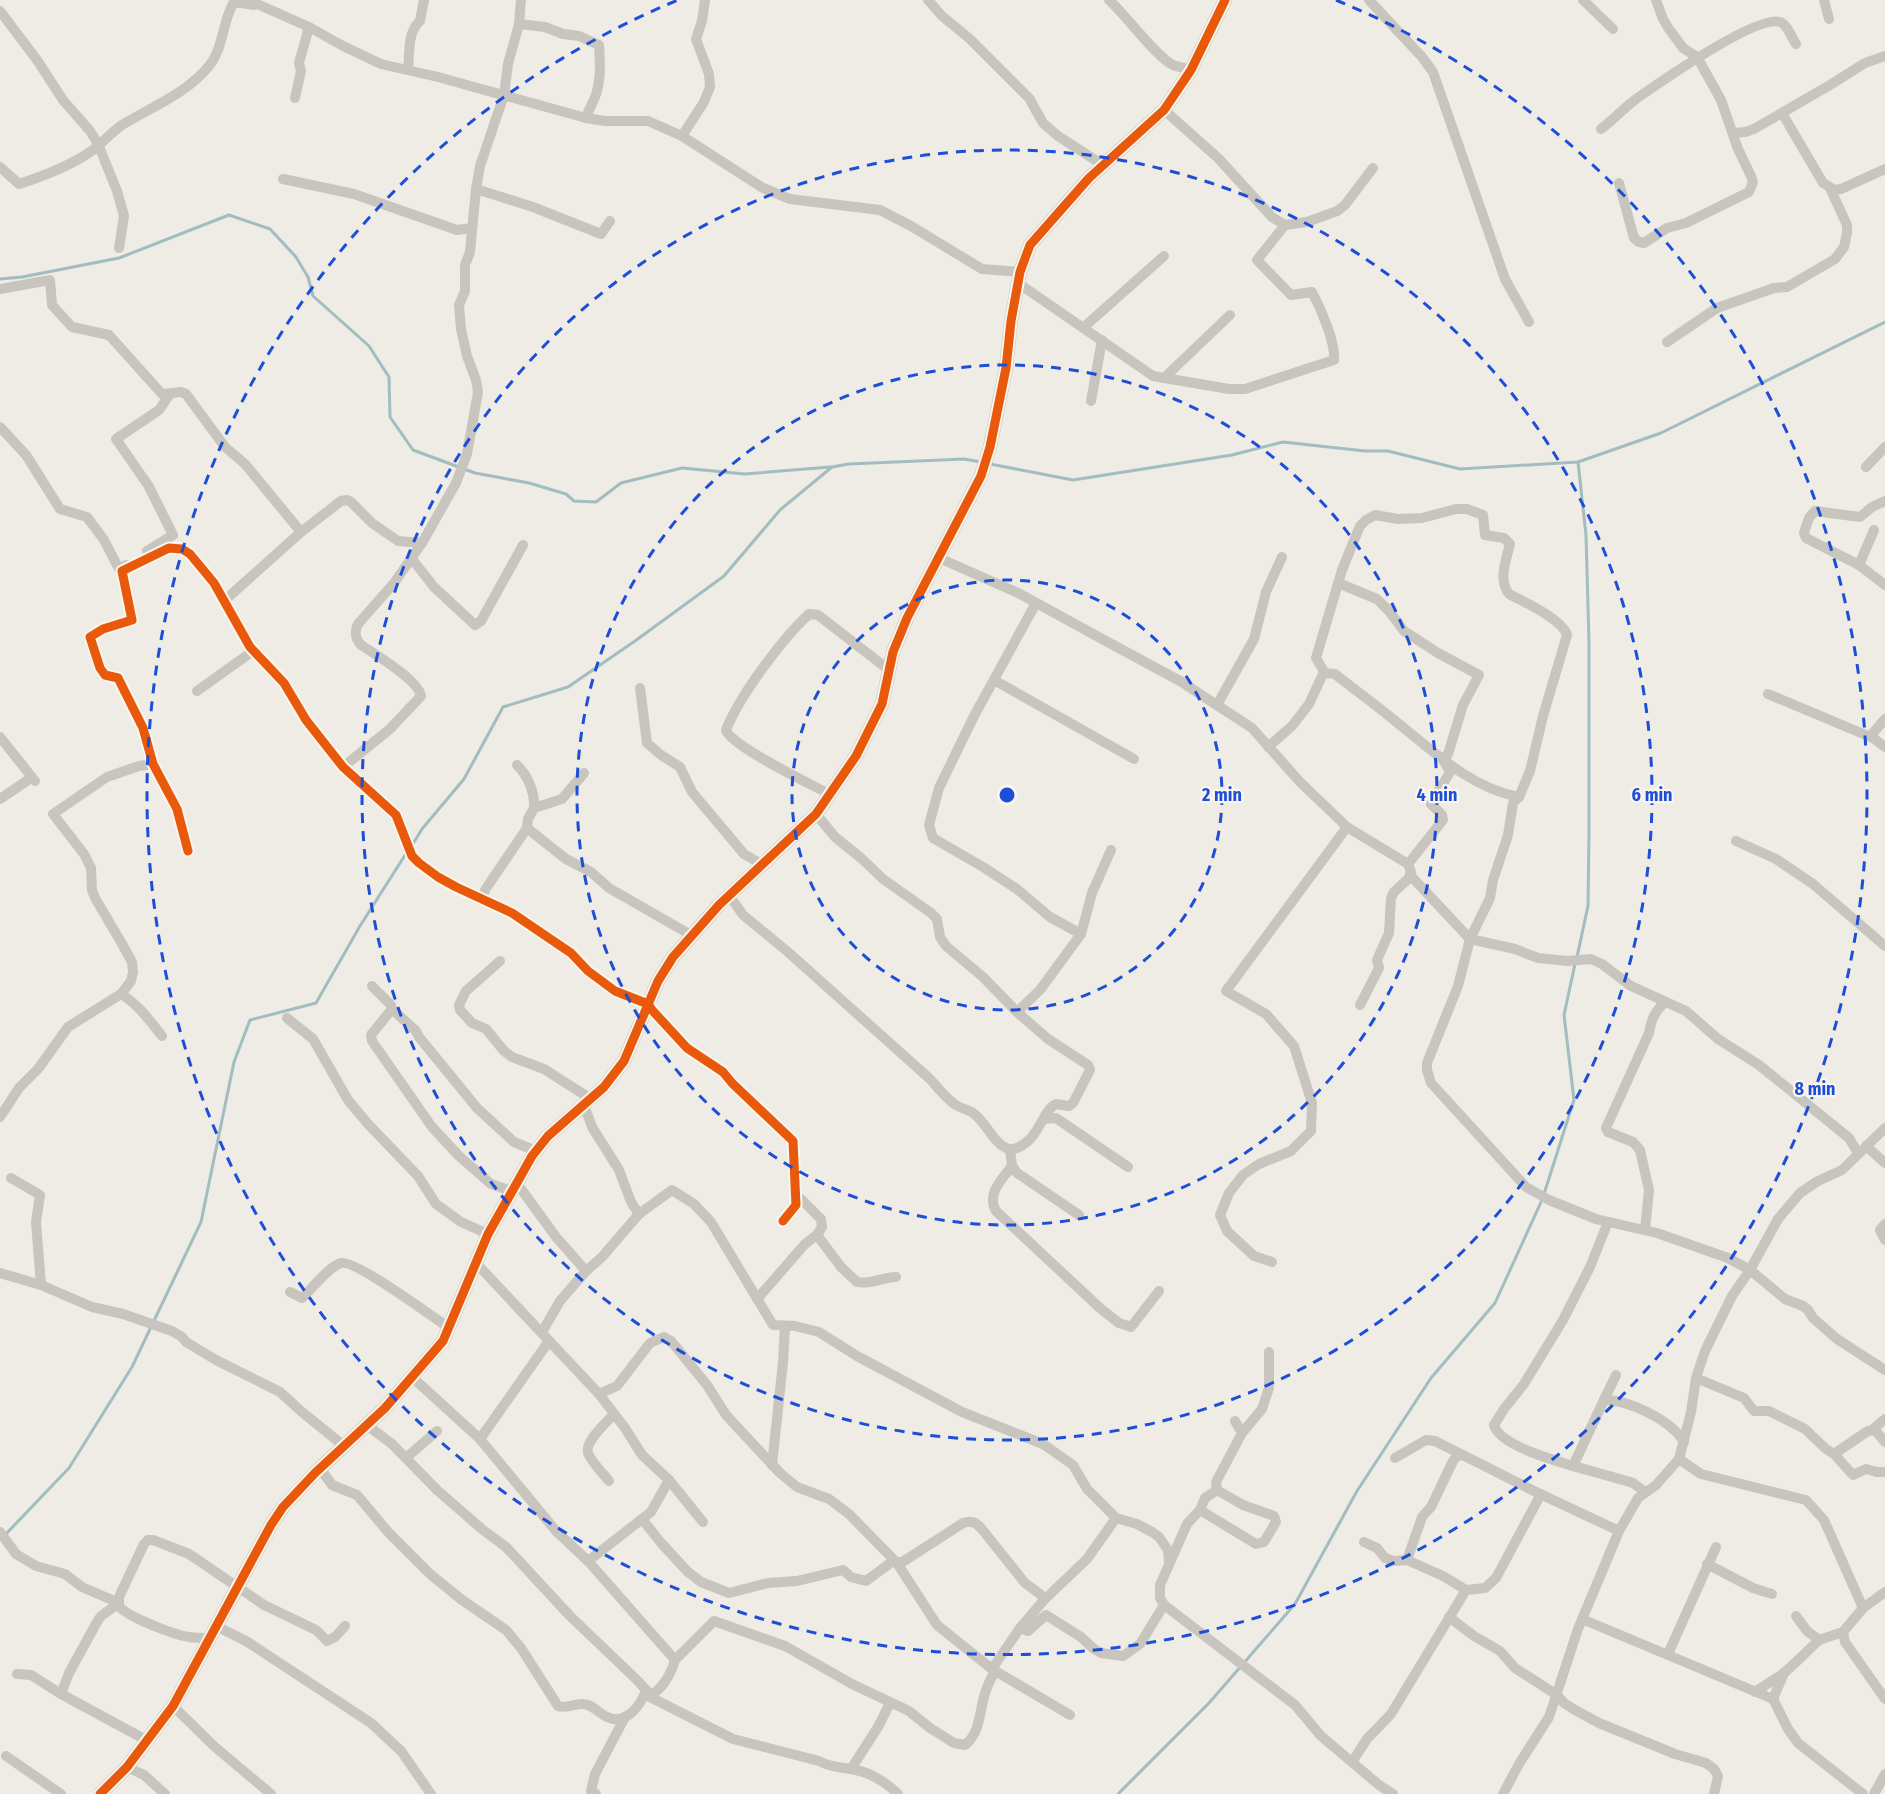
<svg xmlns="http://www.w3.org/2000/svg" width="1885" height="1794" viewBox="0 0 1885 1794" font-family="'Fira Sans Condensed',sans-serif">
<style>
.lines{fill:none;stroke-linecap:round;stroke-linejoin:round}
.stream{stroke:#a2bdc0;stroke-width:3}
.minor{stroke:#c8c4be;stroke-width:10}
.tertiary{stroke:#c8c4be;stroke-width:14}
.cycleway-casing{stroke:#faf6ee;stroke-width:13}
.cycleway{stroke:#e8590c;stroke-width:9}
.ring{fill:none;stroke:#1d4ed8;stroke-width:3;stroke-dasharray:10 8}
.centre{fill:#1d4ed8;stroke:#faf6ee;stroke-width:3}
.ring-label{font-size:18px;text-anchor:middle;font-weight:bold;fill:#1d4ed8;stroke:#faf6ee;stroke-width:4.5;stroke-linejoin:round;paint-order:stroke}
</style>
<rect width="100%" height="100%" fill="#efebe5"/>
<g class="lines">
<g class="stream">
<path d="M 0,279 L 22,277 L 119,258 L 229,215 L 270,229 L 296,257 L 308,277 L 313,296 L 369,346 L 389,377 L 390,417 L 413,450 L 475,473 L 529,483 L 566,494 L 574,501 L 596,502 L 621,483 L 682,468 L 745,474 L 830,467"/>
<path d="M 990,464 L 1073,480 L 1232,455 L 1283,442 L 1365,451 L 1388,451 L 1460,469 L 1578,462 L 1661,433 L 1885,322"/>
<path d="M 411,847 L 422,829 L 464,779 L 503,707 L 568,687 L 635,641 L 724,576 L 780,510 L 832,467 L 849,464 L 964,459 L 981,462"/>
<path d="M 1577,957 L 1588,906 L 1589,833 L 1589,642 L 1586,535 L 1578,462"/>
<path d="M 1544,1194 L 1574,1100 L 1564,1015 L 1575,964"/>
<path d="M 5,1535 L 69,1468 L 132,1367 L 201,1222 L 234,1062 L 250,1020 L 316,1003 L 360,926 L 407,852"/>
<path d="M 1118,1794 L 1209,1703 L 1295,1604 L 1357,1491 L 1431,1378 L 1495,1303 L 1542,1200"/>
</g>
<g class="minor">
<path d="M 248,0 L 309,27 L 343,46 L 381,64 L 438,77 L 586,118 L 605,121 L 648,121 L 682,136 L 763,188 L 790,199 L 880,210 L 911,226 L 982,269 L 1020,272"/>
<path d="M 928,0 L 942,16 L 970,39 L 1029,98 L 1043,123 L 1058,136 L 1103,165"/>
<path d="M 1109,0 C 1126,15 1157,58 1173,65 C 1178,67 1185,68 1191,70"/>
<path d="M 1369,0 L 1422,57 L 1433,72 L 1505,279 L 1529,322"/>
<path d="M 1583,0 L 1613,29"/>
<path d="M 1824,0 L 1829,19"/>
<path d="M 0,11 L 37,60 L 63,100 L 90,131 L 98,144 L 117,191 L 124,216 L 119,248"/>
<path d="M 519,24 L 545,27 L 563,34 L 579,36 L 599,45 C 600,60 601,76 597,91 C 595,100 589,108 586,118"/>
<path d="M 408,69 C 410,54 407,32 420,21 L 424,0"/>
<path d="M 295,98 L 301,71 L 299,63 L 309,27"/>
<path d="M 1164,110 L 1218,158 L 1272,217 L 1285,225 L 1307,222 L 1337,211 L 1345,205 L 1373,168"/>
<path d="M 1782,113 L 1823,183 L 1835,190 L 1841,189 L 1885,169"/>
<path d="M 1601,129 C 1613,120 1624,108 1636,99 C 1659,83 1756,15 1780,22 C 1787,24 1792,38 1796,44"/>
<path d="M 1733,133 L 1745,132 L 1754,129 L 1830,85 L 1865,63 L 1885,56"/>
<path d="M 682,136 L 704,102 L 710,87 L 709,74 L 696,39 L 702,21 L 705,0"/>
<path d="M 0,167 L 19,184 C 44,176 68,167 90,152 C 102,144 110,133 122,125 C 152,107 187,93 209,66 C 224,48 222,21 234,2 L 254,5"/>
<path d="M 283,179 L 354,194 L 457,230 L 472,228"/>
<path d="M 1619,183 L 1634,238 L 1639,242 L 1644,243 L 1667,228 L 1686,223 L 1749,192 L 1753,182 L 1751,176 L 1738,149 L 1721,100 L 1697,57 L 1683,48 L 1669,29 L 1663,19 L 1656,0"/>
<path d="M 476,189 L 533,207 L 601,234 L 610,221"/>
<path d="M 1018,283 L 1153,376 L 1229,389 L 1245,389 L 1334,360 C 1336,343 1320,307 1312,292 L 1291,295 L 1257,260 L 1285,225"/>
<path d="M 0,289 L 50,280 L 52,305 L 72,327 L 109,335 L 162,394 L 181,392 L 186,394 L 225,447 L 245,464 L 301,532"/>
<path d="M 1084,327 L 1164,256"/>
<path d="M 1667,342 L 1717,308 L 1774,288 L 1787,287 L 1835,259 L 1844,247 L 1847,233 L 1847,225 L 1830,188"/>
<path d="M 1164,378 L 1230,315"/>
<path d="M 1091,401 L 1102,340"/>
<path d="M 0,427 L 26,455 L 60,509 L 87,517 L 104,540 L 119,569 L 126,565"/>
<path d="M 1866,467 L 1885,447"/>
<path d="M 1885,501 L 1872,507 L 1860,517 L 1815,511 L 1809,518 L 1804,533 L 1806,538 L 1859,565 L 1885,585"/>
<path d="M 147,551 L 173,535 L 148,485 L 116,439 L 159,410 L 170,394"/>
<path d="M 939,558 L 1018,593 L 1104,640 L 1180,681 L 1252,728 L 1300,782 L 1347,827 L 1408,864 L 1411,872 L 1408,879 L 1394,892 L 1391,898 L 1389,933 L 1377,960 L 1379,968 L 1360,1005"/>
<path d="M 412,559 L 434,587 L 475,625 L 481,621 L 523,545"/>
<path d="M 1859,565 L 1874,530"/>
<path d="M 1338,583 L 1377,599 L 1389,611 L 1404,631 L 1438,653 L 1479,675 L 1463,705 L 1448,754 L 1444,761"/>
<path d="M 224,601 L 301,532 L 341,501 L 347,500 L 351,502 L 372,523 L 398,541 L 422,543"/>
<path d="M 1036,603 L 974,716 L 939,788 L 929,825 L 933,838 L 983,867 L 1017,889 L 1050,917 L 1081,934"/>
<path d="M 1325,673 L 1316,658 L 1342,570 L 1360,526 L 1366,520 L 1375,515 L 1398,519 L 1422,518 L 1456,509 L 1467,509 L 1483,515 L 1485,535 L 1504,538 L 1510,544 C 1506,560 1498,580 1509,594 C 1524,602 1562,619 1567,635 L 1543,716 L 1530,771 L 1519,797"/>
<path d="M 994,680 L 1134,759"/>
<path d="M 640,688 L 647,743 L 661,755 L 680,767 L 692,792 L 744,854 L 761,864"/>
<path d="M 197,691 L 253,651"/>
<path d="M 1768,694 L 1873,738"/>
<path d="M 1217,705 L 1254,639 L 1266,592 L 1282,557"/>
<path d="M 1885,719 L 1873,733 L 1873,738 L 1885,747"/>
<path d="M 0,737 L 35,781"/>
<path d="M 1268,747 L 1292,726 L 1309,704 L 1322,676 L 1325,673 L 1335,674 C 1355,690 1375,704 1394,720 C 1432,750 1470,788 1519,797 L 1513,803 L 1508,835 L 1493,880 L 1490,898 L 1470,939 L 1458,986 L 1427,1063 L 1427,1070 L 1431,1083 L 1526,1187 L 1549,1200 L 1596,1219 L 1657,1233 L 1728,1258 L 1750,1270 L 1785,1299 L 1803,1306 L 1808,1310 L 1813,1318 L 1837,1339 L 1885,1370"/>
<path d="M 517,765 C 528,776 535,792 534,808"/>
<path d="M 343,767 L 390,729 L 421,696 C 419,681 375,654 361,645 C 355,638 354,632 358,624 L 394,583 L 422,543 L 456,483 L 467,454 L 478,392 L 476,380 L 467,356 L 461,329 L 459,305 L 465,291 L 465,265 L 470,252 L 476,189 L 480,166 L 504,95 L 508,64 L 519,24 L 521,0"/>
<path d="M 831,795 C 811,784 732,747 726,730 C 740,695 782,639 809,614 L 818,615 L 889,670"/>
<path d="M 0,799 L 28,780"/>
<path d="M 527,828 L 566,859 L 591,872 L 609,888 L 691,935"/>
<path d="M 1736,841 L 1776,859 L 1813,884 L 1885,946"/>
<path d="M 188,851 L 177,809 L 153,764 L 143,728 L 118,678 L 105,675 L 100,668 L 90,637 L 103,629 L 132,620 L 122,571 L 169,548 L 182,549 L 190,554 L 214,583 L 250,647 L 284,683 L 306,720 L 343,767 L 396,815 L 412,856 L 419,863 L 438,877 L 456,887 L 512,913 L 571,953 L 588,971 L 615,991 L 648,1004 L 652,1010 L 687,1048 L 723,1072 L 732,1083 L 793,1141 L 796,1205 L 783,1221"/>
<path d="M 1408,864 L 1443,820 L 1442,815 L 1431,804 L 1450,772 L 1444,761"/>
<path d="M 1410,875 L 1470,939 L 1515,949 L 1538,958 L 1567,961 L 1591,959 L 1602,964 L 1631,986 L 1686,1011 L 1718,1039 L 1759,1065 L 1849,1138 L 1858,1153"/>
<path d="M 729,895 L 743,915 L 788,952 L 930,1079 C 937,1087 944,1096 953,1103 C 959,1108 967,1109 973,1113 C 992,1126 1000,1167 1029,1140 C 1040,1130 1045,1109 1056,1104 L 1069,1106 L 1073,1103 L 1090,1070 L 1088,1065 L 1048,1039 L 1017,1012 L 983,977 L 946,946 L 940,937 L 937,919 L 931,913 L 883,879 L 861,858 L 835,837 L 816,814"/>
<path d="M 483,899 L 485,890 L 527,828 L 528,819 L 534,808 L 562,799 L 584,773"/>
<path d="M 500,961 L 466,991 L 459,1005 L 460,1010 L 472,1023 L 486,1029 L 504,1051 L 512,1057 L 544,1069 L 591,1099"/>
<path d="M 372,986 L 391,1005 L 392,1009 L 371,1035 L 372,1041 L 432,1127 L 459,1156 L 491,1184 L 511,1191"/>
<path d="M 121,994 C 138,1004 150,1021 162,1036"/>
<path d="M 392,1009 L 416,1031 L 419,1037 L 477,1108 L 514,1142 L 536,1151"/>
<path d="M 1017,1012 L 1040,990 L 1081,934 L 1092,893 L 1111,850"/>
<path d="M 287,1018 L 313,1039 L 348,1100 L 368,1124 L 418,1176 L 436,1204 L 461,1222 L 488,1234"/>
<path d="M 584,1105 L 592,1127 L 619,1170 L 631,1202 L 639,1214"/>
<path d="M 0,1117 L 19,1088 L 38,1069 L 68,1027 L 121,994 L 131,981 L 133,972 L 132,962 L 121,942 L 95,898 L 92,890 L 91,868 L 84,854 L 53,814 L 107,777 L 139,766 L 153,764"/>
<path d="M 1044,1119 L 1056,1118 L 1128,1167"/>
<path d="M 1866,1146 L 1885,1163"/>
<path d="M 1010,1149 L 1012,1166 L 1017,1173 L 1079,1215"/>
<path d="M 1012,1166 C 1002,1179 986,1194 996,1211 L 1101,1309 L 1119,1323 L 1131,1327 L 1159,1291"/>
<path d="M 11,1178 L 40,1195 L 36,1222 L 41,1285"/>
<path d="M 516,1182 L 556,1237 L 586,1271"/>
<path d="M 1608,1222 L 1590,1267 L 1563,1320 L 1524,1384 L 1504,1409 L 1494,1425 C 1501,1453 1605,1473 1633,1483 L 1645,1492"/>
<path d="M 1885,1224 L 1880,1230 L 1885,1240"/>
<path d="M 1645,1230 L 1649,1190 L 1640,1150 L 1633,1142 L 1608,1132 L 1606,1128 L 1649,1033 C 1651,1020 1655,1011 1665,1002"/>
<path d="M 817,1235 L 841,1267 L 857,1282 C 870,1285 883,1277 896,1277"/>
<path d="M 1272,1262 L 1254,1256 L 1227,1231 L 1220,1215 L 1229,1193 L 1243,1175 L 1259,1164 L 1291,1151 L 1311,1131 L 1312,1103 L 1294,1046 L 1266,1014 L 1226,991 L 1347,827"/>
<path d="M 476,1263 L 599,1394 L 625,1428 L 642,1455 L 669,1480 L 703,1522"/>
<path d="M 0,1273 L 41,1285 L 92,1307 L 123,1314 L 172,1331 L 182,1337 L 186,1342 L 216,1360 L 280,1392 L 302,1412 L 344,1446"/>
<path d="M 290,1292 L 302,1298 C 312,1289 328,1267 341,1263 C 354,1259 433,1317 449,1328"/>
<path d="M 757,1299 L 805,1244 L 817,1235 L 822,1227 L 821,1219 L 801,1199 L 795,1197"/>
<path d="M 542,1332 L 560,1301 L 586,1271 L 602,1257 L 639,1214 L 672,1190 L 694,1204 L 711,1222 L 773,1325 L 795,1326 L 819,1332 L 857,1356 L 962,1412 L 1043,1444 L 1073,1465 L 1087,1489 L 1116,1518 L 1137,1524 L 1152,1532 L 1159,1537 L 1168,1550 L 1169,1562"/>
<path d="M 412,1377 L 480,1439 L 556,1531 L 588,1561 L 675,1660 C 671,1674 662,1691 648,1696"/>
<path d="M 1696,1378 L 1744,1398 L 1754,1411 L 1769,1411 L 1805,1429 L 1826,1449 L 1834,1454 L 1853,1475 L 1866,1469 L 1877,1472 L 1885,1472"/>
<path d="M 599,1394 L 617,1386 L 650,1343 L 664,1337 L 671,1341 L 707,1385 L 726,1415 L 780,1473 L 797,1487 L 829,1499 L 849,1514 L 897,1563 L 904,1561 L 963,1523 C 971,1520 975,1522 981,1528 L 1025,1583 L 1040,1594 L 1044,1600"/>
<path d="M 1604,1400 L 1616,1375"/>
<path d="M 367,1425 L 392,1444 L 437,1490 L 483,1530 L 506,1547 L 570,1616 L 638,1681 L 646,1690 L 648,1696 L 733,1739 L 819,1761 C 831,1768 843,1767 856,1770 C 871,1773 887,1783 898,1794"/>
<path d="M 1872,1430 L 1885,1419"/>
<path d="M 1242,1433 L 1262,1409 L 1269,1388 L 1269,1352"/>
<path d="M 480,1439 L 549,1341"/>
<path d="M 1834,1454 L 1868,1431 L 1875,1430 L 1885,1442"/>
<path d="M 407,1457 L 437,1431"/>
<path d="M 1395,1458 L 1426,1440 L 1435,1441 L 1536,1492 L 1619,1531"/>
<path d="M 1679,1459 L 1701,1474 L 1806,1500 L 1824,1520 L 1863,1608 L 1843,1632 L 1845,1642 L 1885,1699"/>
<path d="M 772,1465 L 783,1362 L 785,1326"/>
<path d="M 1573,1466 L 1604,1400 C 1629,1400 1671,1420 1684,1442"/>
<path d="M 320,1468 L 332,1485 L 357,1495 L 388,1532 L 430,1574 L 462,1600 L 506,1630 L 521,1648 L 558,1706 C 566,1709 574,1704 582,1704 C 593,1704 598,1713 607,1717 C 626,1726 641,1705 646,1690"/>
<path d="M 609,1481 C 603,1473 592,1463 588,1453 C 584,1442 607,1422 614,1414"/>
<path d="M 1217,1490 L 1205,1498 L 1200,1510 L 1187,1524 L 1160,1585 L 1160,1598 L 1164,1605 L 1172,1611 L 1295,1705 L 1321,1736 L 1379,1785 L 1393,1794"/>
<path d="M 1217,1490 L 1216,1482 L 1242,1433 L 1235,1421"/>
<path d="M 1200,1510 L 1256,1544 L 1264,1542 L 1276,1522 L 1274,1516 L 1243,1505 L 1217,1490"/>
<path d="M 642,1519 L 662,1544 L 688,1572 L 701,1582 L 729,1593 L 768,1583 L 797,1581 L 843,1570 L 851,1577 L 866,1581 L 893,1561"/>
<path d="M 0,1532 L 16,1554 L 36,1566 L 65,1574 L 82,1587 L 119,1603"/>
<path d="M 1364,1542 L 1377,1548 L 1385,1558 L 1394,1561 L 1407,1560 L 1443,1576 L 1466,1590 L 1485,1588 L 1496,1578 L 1541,1494"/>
<path d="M 1407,1560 L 1422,1517 L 1431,1507 L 1453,1461 L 1457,1456 L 1463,1455"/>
<path d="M 588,1561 L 651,1512 L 669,1480"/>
<path d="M 897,1563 L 937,1625 L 992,1669 L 1020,1628 L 1044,1600 L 1087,1559 L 1116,1518"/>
<path d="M 1707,1564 L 1753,1588 L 1772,1594"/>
<path d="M 1863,1608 L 1885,1592"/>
<path d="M 1796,1616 L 1807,1631 L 1819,1640"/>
<path d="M 1449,1617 L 1474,1636 L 1500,1651 L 1515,1668 L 1557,1695 L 1564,1703 L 1575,1710 L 1599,1723 L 1675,1754 L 1706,1763 L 1714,1769 L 1718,1776 L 1714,1794"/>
<path d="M 1582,1619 L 1773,1699 L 1788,1729 L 1798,1743 L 1863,1794"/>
<path d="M 216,1626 L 246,1641 L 371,1723 L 401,1751 L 431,1794"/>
<path d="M 1020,1628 L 1028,1631 L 1046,1615 L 1081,1637 L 1094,1649 L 1101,1653 L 1123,1656 L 1140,1644 L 1164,1605"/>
<path d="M 208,1638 C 202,1638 195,1638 189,1637 C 175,1635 127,1617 119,1606 L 119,1597 L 144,1544 L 148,1540 L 153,1540 L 189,1554 L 264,1605 L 316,1630 L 327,1641 L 335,1637 L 345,1626"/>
<path d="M 1668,1654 L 1716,1547"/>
<path d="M 675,1660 L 714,1621 L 785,1646 L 852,1684 L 909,1711 L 930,1728 L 954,1743 L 965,1745 C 980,1733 979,1714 984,1697 C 986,1688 990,1680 995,1671"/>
<path d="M 992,1669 L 1070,1715"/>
<path d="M 17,1674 L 31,1675 L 61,1694 L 148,1741"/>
<path d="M 1755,1692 L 1784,1673"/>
<path d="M 61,1694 L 69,1673 L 97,1622 L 101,1616 L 119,1603"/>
<path d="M 1773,1699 L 1784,1673 L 1796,1662 L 1819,1640 L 1843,1632"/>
<path d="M 173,1706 L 215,1747 L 271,1794"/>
<path d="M 6,1756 L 61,1794"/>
<path d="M 1352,1762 L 1367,1739 L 1391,1714 L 1466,1590"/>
<path d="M 127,1767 L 144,1775 L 165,1794"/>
<path d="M 851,1769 L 878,1727 L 890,1703"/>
<path d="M 596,1794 L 591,1791 L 595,1774 L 625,1717"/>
<path d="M 1503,1794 L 1519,1764 L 1549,1717 L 1578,1629 L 1619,1531 L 1638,1498 L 1656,1485 L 1679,1459 L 1691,1412 L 1696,1378 L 1705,1351 L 1732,1296 L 1750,1270 L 1778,1219 L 1800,1193 L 1818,1181 L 1842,1170 L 1885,1128"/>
<path d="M 1874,1794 L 1885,1774"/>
</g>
<path class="tertiary" d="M 100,1794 L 127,1767 L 173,1706 L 271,1525 L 283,1507 L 315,1473 L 385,1408 L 443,1341 L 488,1234 L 532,1156 L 548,1136 L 604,1087 L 624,1061 L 658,981 L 673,957 L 719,905 L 816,814 L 856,756 L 882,704 L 893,652 L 907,618 L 981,476 L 990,447 L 1006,368 L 1011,321 L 1020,272 L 1030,245 L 1089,178 L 1164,110 L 1191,70 L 1225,0"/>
<defs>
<g id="cycleway">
<path d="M 188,851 L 177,809 L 153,764 L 143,728 L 118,678 L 105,675 L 100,668 L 90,637 L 103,629 L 132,620 L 122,571 L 169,548 L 182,549 L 190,554 L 214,583 L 250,647 L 284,683 L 306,720 L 343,767 L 396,815 L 412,856 L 419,863 L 438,877 L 456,887 L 512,913 L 571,953 L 588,971 L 615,991 L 648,1004 L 652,1010 L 687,1048 L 723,1072 L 732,1083 L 793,1141 L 796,1205 L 783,1221"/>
<path d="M 100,1794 L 127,1767 L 173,1706 L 271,1525 L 283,1507 L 315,1473 L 385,1408 L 443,1341 L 488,1234 L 532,1156 L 548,1136 L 604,1087 L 624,1061 L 658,981 L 673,957 L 719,905 L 816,814 L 856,756 L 882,704 L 893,652 L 907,618 L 981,476 L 990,447 L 1006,368 L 1011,321 L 1020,272 L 1030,245 L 1089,178 L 1164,110 L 1191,70 L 1225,0"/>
</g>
</defs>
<use href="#cycleway" class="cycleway-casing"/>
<use href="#cycleway" class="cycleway"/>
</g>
<g class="ring">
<circle cx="1007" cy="795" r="215"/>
<circle cx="1007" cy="795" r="430"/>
<circle cx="1007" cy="795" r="645"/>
<path d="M1336 0A860 860 0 1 1 678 0"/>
</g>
<circle cx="1007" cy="795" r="9" class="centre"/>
<g class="ring-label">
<text x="1222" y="801">2 min</text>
<text x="1437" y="801">4 min</text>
<text x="1652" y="801">6 min</text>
<text x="1815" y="1095">8 min</text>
</g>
</svg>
